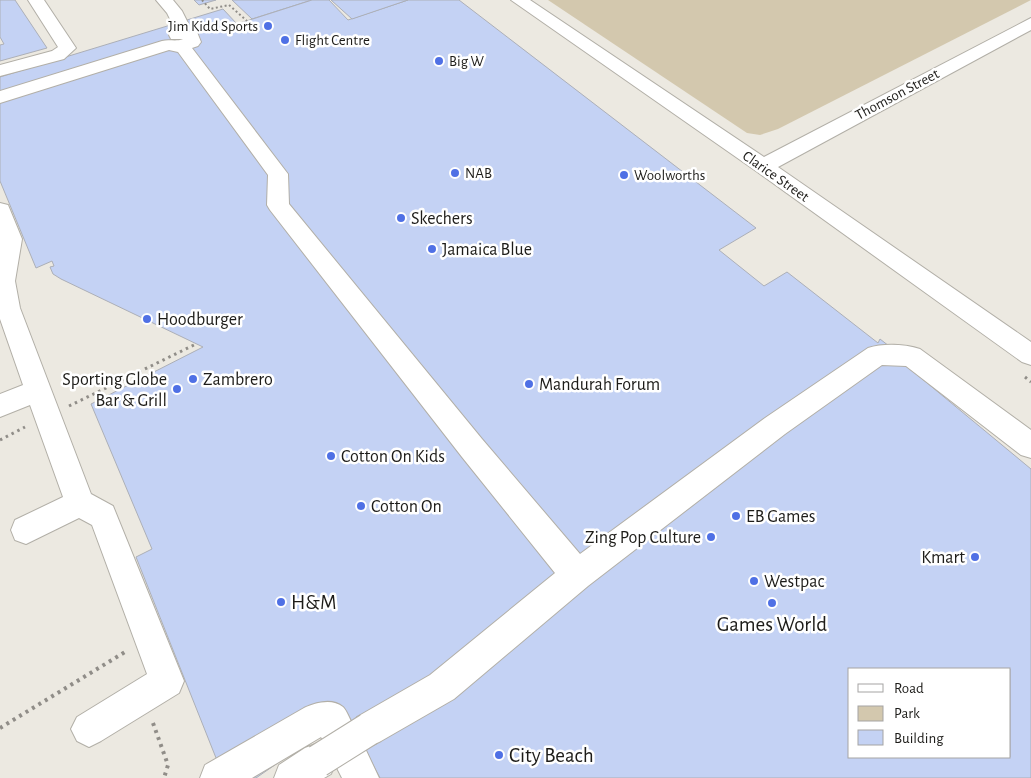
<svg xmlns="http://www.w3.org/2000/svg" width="1031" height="778" viewBox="0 0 1031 778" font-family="'Alegreya Sans',sans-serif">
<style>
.green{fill:#d3c8ae}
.building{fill:#c4d2f4;stroke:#acafb7;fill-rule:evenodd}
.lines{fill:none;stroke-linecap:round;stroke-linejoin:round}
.minor-casing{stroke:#b2afa7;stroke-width:2}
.path-far2{stroke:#908d88;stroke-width:2;stroke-dasharray:2 2.5;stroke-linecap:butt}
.path-far1{stroke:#908d88;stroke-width:3;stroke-dasharray:2.5 4;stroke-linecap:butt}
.path{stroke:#908d88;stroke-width:4;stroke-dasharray:3 4.5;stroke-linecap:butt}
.minor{fill:#fff;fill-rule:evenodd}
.minor-bridge-casing{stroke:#b2afa7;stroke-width:34;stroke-linecap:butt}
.minor-bridge{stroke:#fff;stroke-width:32}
.poi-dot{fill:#4f70e5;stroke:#fff;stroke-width:2}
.labels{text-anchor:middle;stroke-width:5;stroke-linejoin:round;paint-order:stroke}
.far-poi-label{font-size:15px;fill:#1d1c19;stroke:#fff;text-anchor:start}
.far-street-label{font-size:15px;fill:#1d1c19;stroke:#fff}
.poi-label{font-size:18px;fill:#1d1c19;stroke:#fff;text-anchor:start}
.near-poi-label{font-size:21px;fill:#1d1c19;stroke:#fff;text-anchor:start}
</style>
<rect width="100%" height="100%" fill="#ece9e1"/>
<path class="green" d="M 548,0 L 1031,0 L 778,129 L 760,135 L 747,133 Z"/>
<g class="building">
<path d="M 0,0 L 15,0 L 47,48 L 0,61 L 0,45 L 4,44 L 0,37 Z"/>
<path d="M 194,0 L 216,0 L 199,5 Z"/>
<path d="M 232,0 L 312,0 L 252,19 Z"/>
<path d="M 312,0 L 329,0 L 348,20 L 408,0 L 459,0 L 756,228 L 719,250 L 764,286 L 787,272 L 878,343 L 880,339 L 907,360 L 903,363 L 1031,469 L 1031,778 L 380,778 L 347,715 L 256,778 L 224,778 L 136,557 L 152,549 L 91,404 L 203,347 L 61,279 L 53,274 L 50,267 L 54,266 L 52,261 L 36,268 L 0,181 L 0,77 L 223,9 L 237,24 ZM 850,669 L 1010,669 L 1010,757 L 850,757 Z"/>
<path d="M 331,0 L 408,0 L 352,19 Z"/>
</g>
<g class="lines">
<defs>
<g id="minor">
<path d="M 28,0 L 44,0 L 76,48 L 64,59 L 0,76 L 0,65 L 52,51 L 58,47 Z"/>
<path d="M 156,0 L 173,0 L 182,11 L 188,23 L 186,32 L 197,32 L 201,42 L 198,46 L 192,48 L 288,174 L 289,204 L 482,439 L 580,554 L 765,418 L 868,348 C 883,343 905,344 920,349 L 1031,430 L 1031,458 L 1021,455 L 906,366 L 882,365 L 785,434 L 588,586 L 454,699 L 381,741 L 369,747 L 363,744 L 379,778 L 342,778 L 335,764 L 331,774 L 324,778 L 274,778 L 279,765 L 305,748 L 318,743 L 326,746 L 321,737 L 252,778 L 200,778 L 205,765 L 304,708 C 315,703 332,698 343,707 C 347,711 350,720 353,725 L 357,717 L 430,675 L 555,573 L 462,457 L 270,210 L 267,205 L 268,175 L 178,52 L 169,50 L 0,103 L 0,91 L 162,41 C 169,39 176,42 183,39 L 171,39 L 169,35 L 172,23 L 167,13 Z"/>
<path d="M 511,0 L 530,0 L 764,157 L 1031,18 L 1031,30 L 778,167 L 1031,342 L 1031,365 L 1022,362 L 756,171 Z"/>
<path d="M 0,203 L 8,205 L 22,239 L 15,281 L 20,308 L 91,494 L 113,506 L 184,681 L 179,693 L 101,741 L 89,747 L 77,741 L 71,729 L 77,717 L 147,674 L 92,525 L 79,518 L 26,544 L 15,540 L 11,530 L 15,520 L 63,497 L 30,405 L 0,417 L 0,394 L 23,385 L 0,319 Z"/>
</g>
</defs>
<use href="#minor" class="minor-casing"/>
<path class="path-far2" d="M 202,0 L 210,9 L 229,5 L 247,21"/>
<g class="path-far1">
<path d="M 1025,377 L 1031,382"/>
<path d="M 69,406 L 196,344"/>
<path d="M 0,440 L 25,427"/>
</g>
<g class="path">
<path d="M 153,723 L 168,765 L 164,778"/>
<path d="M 0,728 L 125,652 L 125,650"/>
</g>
<use href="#minor" class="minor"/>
<defs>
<path id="minor-bridge" d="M 318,761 L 369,729"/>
</defs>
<use href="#minor-bridge" class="minor-bridge-casing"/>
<use href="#minor-bridge" class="minor-bridge"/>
</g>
<g class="poi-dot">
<circle cx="268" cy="26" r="5"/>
<circle cx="285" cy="40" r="5"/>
<circle cx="439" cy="61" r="5"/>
<circle cx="455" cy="173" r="5"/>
<circle cx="624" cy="175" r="5"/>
<circle cx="401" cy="218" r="5"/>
<circle cx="432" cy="249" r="5"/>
<circle cx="147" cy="319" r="5"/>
<circle cx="193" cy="379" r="5"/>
<circle cx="529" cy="384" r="5"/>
<circle cx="177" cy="389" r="5"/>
<circle cx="331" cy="456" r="5"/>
<circle cx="361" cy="506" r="5"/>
<circle cx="736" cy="516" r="5"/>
<circle cx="711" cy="537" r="5"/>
<circle cx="975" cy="557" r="5"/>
<circle cx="754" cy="581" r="5"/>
<circle cx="281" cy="602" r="5"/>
<circle cx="772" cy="603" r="5"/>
<circle cx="499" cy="755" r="5"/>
</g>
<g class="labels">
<g class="far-poi-label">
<text x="258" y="31" text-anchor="end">Jim Kidd Sports</text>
<text x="295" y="45">Flight Centre</text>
<text x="449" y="66">Big W</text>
<text x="465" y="178">NAB</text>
<text x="634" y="180">Woolworths</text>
</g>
<g class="far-street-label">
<text transform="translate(897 94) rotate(-28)" y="5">Thomson Street</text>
<text transform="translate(776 176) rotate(35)" y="5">Clarice Street</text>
</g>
<g class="poi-label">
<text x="411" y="224">Skechers</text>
<text x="442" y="255">Jamaica Blue</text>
<text x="157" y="325">Hoodburger</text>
<text x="167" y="385" text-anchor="end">Sporting Globe<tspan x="167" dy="21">Bar &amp; Grill</tspan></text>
<text x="203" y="385">Zambrero</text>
<text x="539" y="390">Mandurah Forum</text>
<text x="341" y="462">Cotton On Kids</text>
<text x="371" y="512">Cotton On</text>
<text x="746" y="522">EB Games</text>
<text x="701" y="543" text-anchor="end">Zing Pop Culture</text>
<text x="965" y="563" text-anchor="end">Kmart</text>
<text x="764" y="587">Westpac</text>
</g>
<g class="near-poi-label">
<text x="291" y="609">H&amp;M</text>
<text x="772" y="631" text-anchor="middle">Games World</text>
<text x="509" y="762">City Beach</text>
</g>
</g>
<rect x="848" y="668" width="162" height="90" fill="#ffffff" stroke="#a5a4a3"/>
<rect x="858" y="684" width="25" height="8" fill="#ffffff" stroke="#a5a4a3"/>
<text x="894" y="693" font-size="15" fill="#1d1c19">Road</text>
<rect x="858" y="706" width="25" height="15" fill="#d3c8ae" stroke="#a5a4a3"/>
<text x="894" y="718" font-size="15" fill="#1d1c19">Park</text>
<rect x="858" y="730" width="25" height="15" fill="#c4d2f4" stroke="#a5a4a3"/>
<text x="894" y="743" font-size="15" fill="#1d1c19">Building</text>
</svg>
